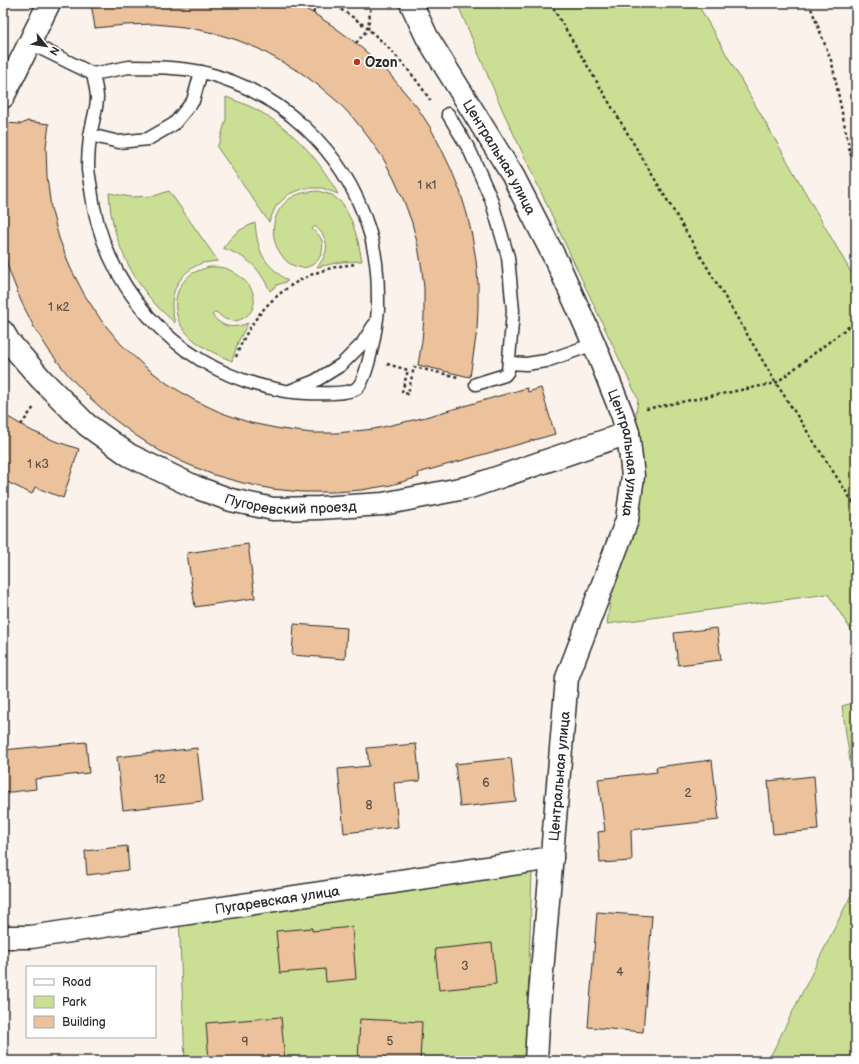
<svg xmlns="http://www.w3.org/2000/svg" width="859" height="1064" viewBox="0 0 859 1064" font-family="'Balsamiq Sans',sans-serif">
<style>
.green{fill:#cbdf94;stroke:#7b8560}
.building{fill:#ebc29b;stroke:#2b2b2b}
.lines{fill:none;stroke-linecap:round;stroke-linejoin:round}
.service-casing{stroke:#2b2b2b;stroke-width:15}
.minor-casing{stroke:#2b2b2b;stroke-width:25}
.path{stroke:#2b2b2b;stroke-width:2.5;stroke-dasharray:3 3;stroke-linecap:butt}
.service{stroke:#fff;stroke-width:12}
.minor{stroke:#fff;stroke-width:22}
.poi-dot{fill:#c8321e;stroke:#fff;stroke-width:1.5}
.labels{text-anchor:middle;stroke-width:3.5;stroke-linejoin:round;paint-order:stroke}
.number-label{font-size:12px;fill:#5b5147}
.poi-label{font-size:14px;font-weight:bold;fill:#2b2b2b;stroke:#fff;text-anchor:start}
.street-label{font-size:14px;fill:#2b2b2b;stroke:#fff}
</style>
<rect width="100%" height="100%" fill="#fbf3eb"/>
<filter id="ink" filterUnits="userSpaceOnUse"><feTurbulence type="fractalNoise" baseFrequency=".025" numOctaves="2"/><feDisplacementMap in="SourceGraphic" scale="8" xChannelSelector="R" yChannelSelector="G"/><feConvolveMatrix kernelMatrix="1 2 1 2 8 2 1 2 1" color-interpolation-filters="sRGB"/></filter>
<g filter="url(#ink)">
<g class="green">
<path d="M 457,3 L 697,3 L 856,281 L 856,638 L 828,594 L 607,624 L 638,399 L 502,109 Z"/>
<path d="M 226,97 C 234,100 242,103 249,106 C 279,120 307,145 325,173 C 330,180 334,187 338,194 L 322,188 L 305,188 L 289,194 L 276,206 L 269,222 L 217,147 L 220,141 L 226,119 Z"/>
<path d="M 169,191 L 218,261 C 213,262 207,262 202,263 C 184,270 171,287 172,307 C 172,312 174,318 175,323 C 169,317 162,312 157,306 C 135,282 118,250 112,218 C 110,210 110,202 109,193 L 131,197 L 154,196 Z"/>
<path d="M 318,191 L 332,195 L 343,204 L 352,222 L 358,241 L 362,261 L 341,262 L 317,267 C 330,252 330,239 315,226 L 312,229 C 316,232 320,235 322,241 C 326,255 313,271 298,267 C 290,265 285,261 281,254 C 268,237 272,210 291,198 C 300,192 308,192 318,191 Z"/>
<path d="M 255,223 C 258,253 263,263 288,281 L 277,285 L 270,291 C 258,266 249,258 223,248 C 234,233 238,230 255,223 Z"/>
<path d="M 209,267 C 214,267 220,267 225,268 C 236,272 253,284 254,298 C 256,312 242,324 228,320 C 223,319 220,315 216,312 L 212,315 C 223,328 232,329 248,323 L 238,342 L 232,361 C 216,354 197,346 185,331 C 173,317 172,294 185,280 C 191,272 200,270 209,267 Z"/>
<path d="M 856,702 L 856,802 L 842,706 Z"/>
<path d="M 532,871 L 526,1061 L 185,1061 L 179,916 Z"/>
<path d="M 856,885 L 856,1061 L 768,1061 Z"/>
</g>
<g class="building">
<path d="M 91,3 L 294,3 L 313,13 L 333,26 L 352,40 L 370,55 L 387,71 L 417,107 L 430,127 L 441,148 L 451,169 L 460,191 L 467,214 L 472,236 L 476,260 L 478,283 L 478,307 L 477,330 L 470,377 L 418,365 L 422,341 L 424,317 L 424,288 L 422,270 L 418,246 L 412,223 L 404,201 L 394,179 L 383,158 L 369,138 L 354,119 L 338,102 L 319,86 L 300,72 L 259,49 L 237,40 L 214,33 L 184,27 L 155,24 L 125,25 L 95,28 Z"/>
<path d="M 27,121 L 49,124 L 46,147 L 47,177 L 51,208 L 59,238 L 70,267 L 84,294 L 101,320 L 121,344 L 143,365 L 168,384 L 194,400 L 222,413 L 251,423 L 281,429 L 312,433 L 337,433 L 374,429 L 422,418 L 527,388 L 528,392 L 541,388 L 555,434 L 418,473 L 419,477 L 391,485 L 361,490 L 335,492 L 302,492 L 272,489 L 243,483 L 214,475 L 187,464 L 160,451 L 135,435 L 111,417 L 89,397 L 69,376 L 50,352 L 34,327 L 21,301 L 10,273 L 3,251 L 3,123 L 22,124 Z"/>
<path d="M 3,414 L 32,431 L 55,441 L 79,449 L 63,498 L 35,487 L 32,494 L 3,480 Z"/>
<path d="M 248,544 L 255,598 L 195,607 L 187,553 Z"/>
<path d="M 294,624 L 347,628 L 345,659 L 292,655 Z"/>
<path d="M 717,628 L 721,660 L 678,665 L 674,633 Z"/>
<path d="M 86,742 L 89,773 L 35,779 L 36,789 L 3,793 L 3,750 Z"/>
<path d="M 416,744 L 420,781 L 394,783 L 398,827 L 344,833 L 338,769 L 369,766 L 367,748 Z"/>
<path d="M 197,748 L 203,801 L 123,810 L 117,757 Z"/>
<path d="M 511,758 L 516,801 L 460,807 L 455,764 Z"/>
<path d="M 712,760 L 719,820 L 631,830 L 632,861 L 600,863 L 598,832 L 605,831 L 598,779 L 657,772 L 656,767 Z"/>
<path d="M 814,776 L 818,830 L 773,834 L 768,781 Z"/>
<path d="M 127,846 L 129,870 L 87,875 L 85,851 Z"/>
<path d="M 597,912 L 652,916 L 643,1032 L 588,1027 Z"/>
<path d="M 352,927 L 356,979 L 326,982 L 325,969 L 280,973 L 276,931 L 312,928 L 312,931 Z"/>
<path d="M 492,943 L 496,984 L 439,990 L 435,949 Z"/>
<path d="M 281,1017 L 285,1061 L 209,1061 L 206,1023 Z"/>
<path d="M 360,1019 L 422,1022 L 420,1061 L 358,1061 Z"/>
</g>
<g class="lines">
<defs>
<g id="service">
<path d="M 30,43 L 93,74"/>
<path d="M 129,67 C 154,67 178,67 202,72 C 280,91 344,150 368,227 C 370,233 372,240 373,246 C 378,267 378,288 378,309 C 377,323 368,379 357,388 C 348,396 299,393 285,391 C 279,390 273,388 266,387 C 173,365 102,284 91,189 C 90,183 89,176 88,170 C 88,157 89,143 91,131 C 93,120 97,108 97,98 C 97,90 94,81 93,74 Z"/>
<path d="M 448,114 L 470,151 L 491,199 L 508,257 L 513,311 L 508,371 L 505,375 L 476,384"/>
<path d="M 90,135 L 119,142 L 148,139 L 174,124 L 193,101 L 201,72"/>
<path d="M 509,363 L 526,364 L 546,361 L 594,344"/>
<path d="M 292,390 L 315,381 L 341,365 L 362,344 L 374,325"/>
</g>
<g id="minor">
<path id="s1" d="M 411,3 L 427,37 L 513,176 L 558,264 L 594,344 L 622,414 L 628,433 L 633,476 L 627,520 L 598,597 L 567,678 L 539,1007 L 536,1061"/>
<path d="M 3,97 L 49,3"/>
<path id="s2" d="M 3,332 L 9,342 L 41,379 L 87,425 L 129,455 L 195,487 L 231,500 L 273,509 L 319,508 L 383,504 L 470,487 L 628,433"/>
<path id="s3" d="M 3,937 L 31,937 L 552,858"/>
</g>
</defs>
<use href="#service" class="service-casing"/>
<use href="#minor" class="minor-casing"/>
<g class="path">
<path d="M 331,3 C 343,11 357,19 368,29 C 393,50 415,76 432,103"/>
<path d="M 550,3 L 776,383 L 856,507"/>
<path d="M 809,3 L 832,63 L 850,152 L 856,170"/>
<path d="M 313,13 L 319,3"/>
<path d="M 356,43 L 368,29 L 371,3"/>
<path d="M 236,357 C 255,303 300,268 357,264"/>
<path d="M 387,364 L 408,370 L 402,392 L 408,394 L 414,367 L 458,377"/>
<path d="M 646,409 L 776,383 L 856,321"/>
<path d="M 21,425 L 34,407"/>
</g>
<use href="#service" class="service"/>
<use href="#minor" class="minor"/>
</g>
</g>
<circle class="poi-dot" cx="357" cy="62" r="4"/>
<g class="labels">
<g class="number-label">
<text x="427" y="189">1 к1</text>
<text x="59" y="311">1 к2</text>
<text x="38" y="468">1 к3</text>
<text x="160" y="783">12</text>
<text x="486" y="787">6</text>
<text x="688" y="797">2</text>
<text x="369" y="809">8</text>
<text x="465" y="970">3</text>
<text x="620" y="976">4</text>
<text x="390" y="1045">5</text>
<text x="245" y="1046">9</text>
</g>
<g class="poi-label">
<text x="365" y="67">Ozon</text>
</g>
<g class="street-label">
<text dy="5" stroke="none"><textPath href="#s1" startOffset="178">Центральная улица</textPath></text>
<text dy="5" stroke="none"><textPath href="#s1" startOffset="502">Центральная улица</textPath></text>
<text dy="5" stroke="none"><textPath href="#s2" startOffset="349">Пугоревский проезд</textPath></text>
<text transform="translate(559 776) rotate(-85)" y="5">Центральная улица</text>
<text dy="5" stroke="none"><textPath href="#s3" startOffset="277">Пугаревская улица</textPath></text>
</g>
</g>
<rect width="859" height="1064" fill="none" stroke="#fff" stroke-width="16"/>
<rect x="8" y="8" width="843" height="1048" fill="none" stroke="#2b2b2b" stroke-width="1.5" filter="url(#ink)"/>
<rect x="26" y="966" width="130" height="72" fill="#ffffff" stroke="#aaaaaa"/>
<rect x="34" y="979" width="20" height="6" fill="#ffffff" stroke="#aaaaaa"/>
<text x="62" y="986" font-size="12" fill="#2b2b2b">Road</text>
<rect x="34" y="996" width="20" height="12" fill="#cbdf94" stroke="#aaaaaa"/>
<text x="62" y="1006" font-size="12" fill="#2b2b2b">Park</text>
<rect x="34" y="1016" width="20" height="12" fill="#ebc29b" stroke="#aaaaaa"/>
<text x="62" y="1026" font-size="12" fill="#2b2b2b">Building</text>
<g transform="translate(46 46) rotate(120)" stroke="#ffffff" stroke-width="3" paint-order="stroke">
<path d="M0-3L7 15L0 10L-7 15Z" fill="#2b2b2b"/>
<text y="-6" font-size="11" font-weight="bold" text-anchor="middle" fill="#2b2b2b">N</text>
</g>
</svg>
